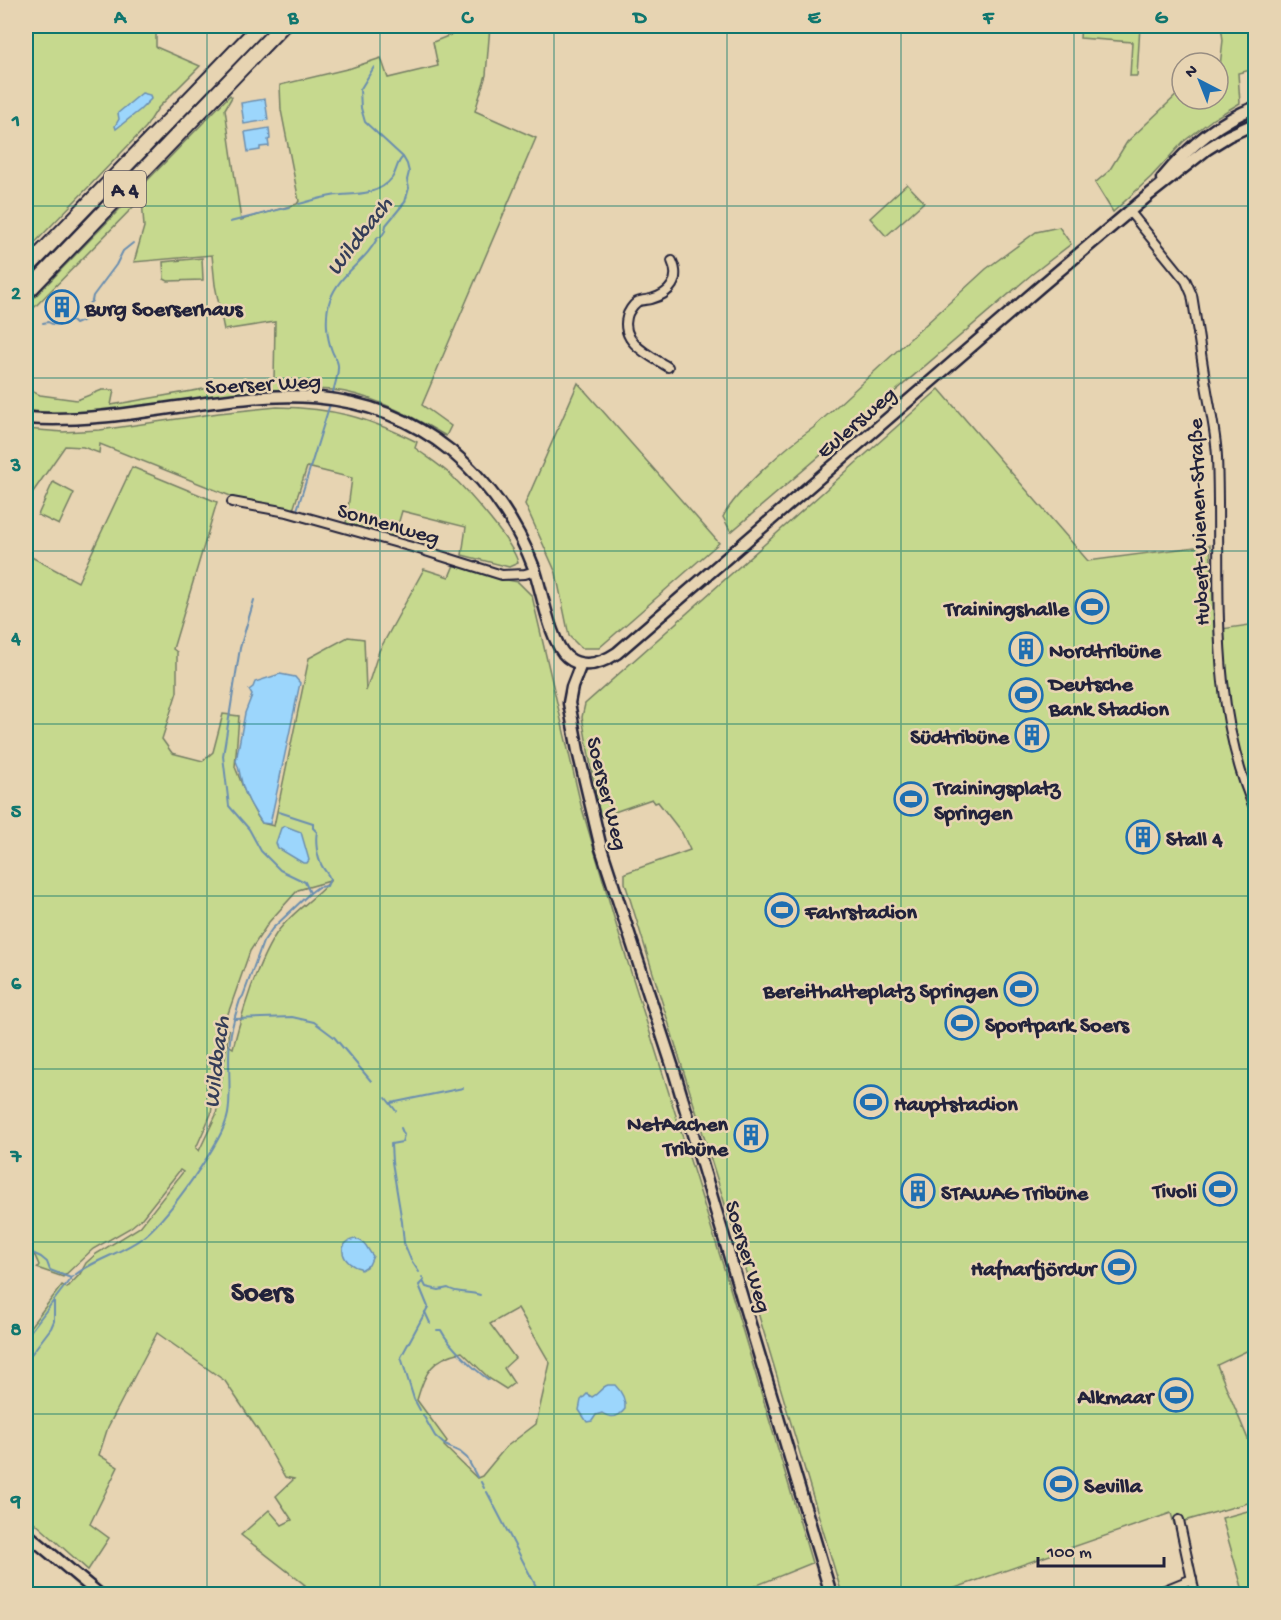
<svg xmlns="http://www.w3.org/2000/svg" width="1281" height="1620" viewBox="0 0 1281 1620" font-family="'Gochi Hand',sans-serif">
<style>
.green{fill:#c6d98e;stroke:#747e64;stroke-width:1.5;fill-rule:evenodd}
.water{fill:#9cd6fc;stroke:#6b8eaf;stroke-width:1.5}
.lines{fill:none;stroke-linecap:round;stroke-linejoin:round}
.stream{stroke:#6b8eaf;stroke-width:2}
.street-casing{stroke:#22223b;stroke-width:12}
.secondary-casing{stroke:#22223b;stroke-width:15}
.highway-casing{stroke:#22223b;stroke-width:18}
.street{stroke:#e7d4b2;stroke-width:8}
.secondary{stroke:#e7d4b2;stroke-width:10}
.highway{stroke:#e7d4b2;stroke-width:14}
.grid{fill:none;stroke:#0f766e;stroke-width:1.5;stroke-opacity:0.55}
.labels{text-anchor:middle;stroke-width:5;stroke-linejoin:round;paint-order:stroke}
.shield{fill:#e7d4b2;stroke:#5d575f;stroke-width:1.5}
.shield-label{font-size:21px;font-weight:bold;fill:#22223b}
.poi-label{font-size:22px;font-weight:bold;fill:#22223b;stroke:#e7d4b2;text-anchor:start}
.street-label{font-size:22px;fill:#22223b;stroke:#e7d4b2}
.water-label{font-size:24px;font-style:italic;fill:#343d58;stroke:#e7d4b2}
.district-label{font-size:28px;font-weight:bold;fill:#22223b;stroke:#e7d4b2}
.neatline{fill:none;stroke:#0f766e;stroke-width:2}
.grid-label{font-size:20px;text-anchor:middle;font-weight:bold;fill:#0f766e}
</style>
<rect width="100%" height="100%" fill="#e7d4b2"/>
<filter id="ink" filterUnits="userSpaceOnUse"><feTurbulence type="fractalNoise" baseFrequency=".0167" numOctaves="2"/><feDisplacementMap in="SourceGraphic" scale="12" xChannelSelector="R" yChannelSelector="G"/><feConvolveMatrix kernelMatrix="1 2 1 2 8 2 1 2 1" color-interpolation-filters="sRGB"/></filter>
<g filter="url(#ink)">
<g class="green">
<path d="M 26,26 L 156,26 L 156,47 L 200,66 L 158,108 L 146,127 L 26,252 Z"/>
<path d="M 473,26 L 490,26 L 486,75 L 475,111 L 536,138 L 422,405 L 451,426 L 446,436 C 414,417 371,394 333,390 C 323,389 312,390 301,390 C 210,388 116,423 26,410 L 26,382 L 31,391 L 40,395 L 77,400 L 102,390 L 114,390 L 111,405 L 215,387 L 274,381 L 275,322 L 224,330 L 215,285 L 212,255 L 134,262 L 144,227 L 142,198 L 26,316 L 26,306 L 230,95 L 232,97 L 225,109 L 241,220 L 297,204 L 299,201 L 281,110 L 280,85 L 351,68 L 381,58 L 388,78 L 438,66 L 433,42 Z"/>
<path d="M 1081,26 L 1140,26 L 1137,76 L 1130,76 L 1132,42 L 1080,38 Z"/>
<path d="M 1221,26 L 1255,26 L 1255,69 L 1238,73 L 1240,103 L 1213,119 L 1183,142 L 1151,177 L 1113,212 L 1095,183 L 1109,171 L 1127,142 L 1182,90 L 1182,99 L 1218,99 L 1218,66 L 1220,66 L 1223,40 Z"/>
<path d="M 907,184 L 924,202 L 886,236 L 870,218 Z"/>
<path d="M 1059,227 L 1071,244 L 1031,275 L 731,532 L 723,517 C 736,491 788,445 813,428 L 986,269 L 1036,232 Z"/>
<path d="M 202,258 L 203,280 L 168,281 L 164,279 L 163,262 Z"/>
<path d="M 578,383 L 719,543 L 599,648 L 581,648 L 569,636 L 556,573 L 525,504 Z"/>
<path d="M 939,389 L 1088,561 L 1210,545 L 1215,630 L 1256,624 L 1255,1347 L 1217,1365 L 1255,1456 L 1255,1501 L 1174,1524 L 1171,1513 L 938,1594 L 842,1594 L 742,1259 L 625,883 L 625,873 L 690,850 L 682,833 L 658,802 L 655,803 L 652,799 L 600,817 L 582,717 L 585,704 Z"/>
<path d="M 277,407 C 334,408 366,417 417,442 L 415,448 C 427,457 441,466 452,476 C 468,492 514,543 518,563 L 509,567 L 462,555 L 466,527 L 402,511 L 394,538 L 346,523 L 352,478 L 307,467 L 293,510 L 238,499 L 100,444 L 99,453 L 83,447 L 65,446 L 26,502 L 26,429 L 63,432 L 100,430 L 219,413 Z"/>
<path d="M 132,467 L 217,502 L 173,649 L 177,652 L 177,692 L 162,739 L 172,753 L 203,761 L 213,752 L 223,714 L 239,716 L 235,767 L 247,797 L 256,814 L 262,823 L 274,826 L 309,658 L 348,637 L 364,639 L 366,691 L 379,651 L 424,569 L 449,577 L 454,565 L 492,577 L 518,582 L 532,596 L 581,805 L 618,931 L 727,1278 L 812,1563 L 735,1594 L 289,1594 L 305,1585 L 241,1535 L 269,1510 L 282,1525 L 292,1520 L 276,1496 L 294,1479 L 285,1477 L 258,1430 L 225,1381 L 157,1333 L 108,1427 L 99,1455 L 118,1467 L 90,1524 L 109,1538 L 88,1570 L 33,1521 L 26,1517 L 26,1332 L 62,1285 L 67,1288 L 80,1274 L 86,1263 L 96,1254 L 140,1227 L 183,1172 L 180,1170 L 142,1218 L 130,1228 L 93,1249 L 63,1277 L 37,1268 L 39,1265 L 35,1256 L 27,1254 L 26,1256 L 26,554 L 78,582 ZM 330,881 C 314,900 290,913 276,934 C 257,963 242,1013 233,1048 L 227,1044 L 229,1030 L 223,1028 L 250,951 L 269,922 L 298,890 ZM 222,1041 L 227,1044 L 216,1115 L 199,1151 L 196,1148 L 211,1114 ZM 518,1308 L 550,1363 L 536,1424 L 506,1447 L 482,1476 L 477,1478 L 444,1446 L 447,1441 L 417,1400 C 425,1372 432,1358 462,1352 L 490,1379 L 506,1389 L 514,1383 L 504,1368 L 515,1358 L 490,1324 Z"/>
<path d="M 53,482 L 74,493 L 59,525 L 38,515 Z"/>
<path d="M 1255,1509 L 1255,1591 L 1244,1594 L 1222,1518 Z"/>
</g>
<g class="water">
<path d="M 142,93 L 150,95 L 151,99 L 140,110 L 116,129 L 115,126 L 119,119 L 118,113 Z"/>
<path d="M 265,99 L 268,120 L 244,124 L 241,103 Z"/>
<path d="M 269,128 L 270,139 L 268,140 L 269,146 L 260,147 L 260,150 L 248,152 L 245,132 Z"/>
<path d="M 280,674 L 295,677 L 300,683 L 273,810 L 270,824 L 262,823 C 253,809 244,795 241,779 C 239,772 239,767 236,761 L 245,713 L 252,695 L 249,690 L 253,687 L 255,682 Z"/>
<path d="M 285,826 L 301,832 L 309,860 L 307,863 L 303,863 L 278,848 L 276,843 L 281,828 Z"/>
<path d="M 355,1239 C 367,1241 367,1250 373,1256 L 369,1265 L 361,1270 L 360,1268 C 343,1265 334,1243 355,1239 Z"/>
<path d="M 608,1385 L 615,1385 C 622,1392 626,1399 625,1409 C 618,1418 611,1419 602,1413 L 596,1415 L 592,1421 L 587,1422 L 579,1410 L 581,1400 L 587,1394 L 592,1397 C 599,1394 601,1387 608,1385 Z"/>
</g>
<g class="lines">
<g class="stream">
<path d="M 299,204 C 312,201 327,195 341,195 C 359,194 380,194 392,178 C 397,171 396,164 402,158"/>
<path d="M 230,222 L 289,207"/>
<path d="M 43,323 L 48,322 C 56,327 59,324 67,320 L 71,320 L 75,324 L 84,320 L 85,307 L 92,301 L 93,296 L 116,265 L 123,251 L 133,243"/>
<path d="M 332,396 C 334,387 338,377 338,368 C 339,361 334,357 332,351 C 326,336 325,314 330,300 C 340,272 366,262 378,237 L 381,237 L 385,231 L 386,225 L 405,202 L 409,188 L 407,180 L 409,172 L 407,164 L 403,157 L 365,122 L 361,108 L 360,90 L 374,67"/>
<path d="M 297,510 L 330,404"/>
<path d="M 279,812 L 313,823 L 313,828 L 317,832 C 315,840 317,858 322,866 C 325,872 328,873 330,879 L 327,886 L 318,887 L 310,893"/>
<path d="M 235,1019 L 292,1017 L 314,1022 L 334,1037 L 371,1081"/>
<path d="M 386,1098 L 396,1111"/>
<path d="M 391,1103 L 463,1088"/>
<path d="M 401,1128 L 404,1135 L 402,1142 L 391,1144 L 392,1162 L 402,1222 L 404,1243 L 411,1260 L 419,1272"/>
<path d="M 26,1250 L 41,1257 L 47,1262 L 50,1270 L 71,1278"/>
<path d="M 423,1281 L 426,1287 L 439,1290 L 448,1288 C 457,1294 469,1291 480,1295"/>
<path d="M 425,1312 L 430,1323"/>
<path d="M 437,1330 L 441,1330 C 449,1346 474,1369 489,1380"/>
<path d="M 26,1337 L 71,1278 C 93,1259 123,1254 146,1235 C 168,1216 223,1142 228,1114 C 232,1090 227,1064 230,1040 C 231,1027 236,1013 240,1000 L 243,996 L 263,942 L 272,929 L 310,893 L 305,882 L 280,870 L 261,851 L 249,829 L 229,806 L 223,756 L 240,648 L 254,600"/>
<path d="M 26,1361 L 51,1328 L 54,1321 L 54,1300"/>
<path d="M 420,1410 L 414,1399 L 401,1357 L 428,1307 L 419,1285 L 424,1280 L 422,1277"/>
<path d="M 423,1415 L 435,1436 L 445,1445 L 460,1452 L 467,1458 L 477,1477"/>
<path d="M 481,1482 L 484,1488"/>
<path d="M 487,1492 L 540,1594"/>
</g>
<defs>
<g id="street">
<path d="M 1130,212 L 1186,281 L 1192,295 C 1197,325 1201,355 1206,385 C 1210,409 1216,433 1217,457 C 1222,576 1206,701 1256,812"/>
<path d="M 668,367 C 651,356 620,343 627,317 C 628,312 633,305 637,302 C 641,300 647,300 651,299 C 670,294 681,280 672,261"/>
<path d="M 232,502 L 287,512 L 419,549 L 502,575 L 525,574 L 535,571"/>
<path d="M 1179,1520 L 1195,1594"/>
<path d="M 1155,1594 L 1192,1579"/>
</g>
<g id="secondary">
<path d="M 1162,179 C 1188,147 1217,122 1256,107"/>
<path d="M 26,418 C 173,429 319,344 451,451 C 488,482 517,523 534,568 C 542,591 550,642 567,657 C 583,670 602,663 617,653 L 1041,286 L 1150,194 L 1207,149 L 1228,136 L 1256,123"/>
<path d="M 581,664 L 572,687 L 569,703 L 578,751 L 601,848 L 674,1071 L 831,1594"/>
<path d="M 26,1533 L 99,1594"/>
</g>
<g id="highway">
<path d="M 26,269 L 260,26"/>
<path d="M 26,293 L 282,26"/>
</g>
</defs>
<use href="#street" class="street-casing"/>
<use href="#secondary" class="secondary-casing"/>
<use href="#highway" class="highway-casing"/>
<use href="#street" class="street"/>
<use href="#secondary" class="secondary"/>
<use href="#highway" class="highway"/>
</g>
</g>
<path class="grid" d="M 207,26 L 207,1594M 380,26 L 380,1594M 554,26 L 554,1594M 727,26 L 727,1594M 901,26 L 901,1594M 1074,26 L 1074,1594M 26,206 L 1256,206M 26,378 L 1256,378M 26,551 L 1256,551M 26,724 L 1256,724M 26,896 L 1256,896M 26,1069 L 1256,1069M 26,1242 L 1256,1242M 26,1414 L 1256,1414"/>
<defs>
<symbol id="building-ring" viewBox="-11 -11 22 22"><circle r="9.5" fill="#e7d4b2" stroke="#1f6fb2" stroke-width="1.5"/><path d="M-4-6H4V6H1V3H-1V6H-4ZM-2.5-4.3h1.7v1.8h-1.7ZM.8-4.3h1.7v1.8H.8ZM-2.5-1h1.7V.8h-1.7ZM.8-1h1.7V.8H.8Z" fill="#1f6fb2"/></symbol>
<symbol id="stadium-ring" viewBox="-11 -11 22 22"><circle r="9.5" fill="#e7d4b2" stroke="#1f6fb2" stroke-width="1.5"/><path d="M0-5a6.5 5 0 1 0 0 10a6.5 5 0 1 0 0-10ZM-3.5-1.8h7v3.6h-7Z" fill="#1f6fb2"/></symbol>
</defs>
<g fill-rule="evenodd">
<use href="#building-ring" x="43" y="288" width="38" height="38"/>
<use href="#stadium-ring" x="1073" y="588" width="38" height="38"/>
<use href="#building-ring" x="1007" y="630" width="38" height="38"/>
<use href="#stadium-ring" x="1007" y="676" width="38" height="38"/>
<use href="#building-ring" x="1013" y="716" width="38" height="38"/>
<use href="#stadium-ring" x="892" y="780" width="38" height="38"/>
<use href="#building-ring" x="1124" y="818" width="38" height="38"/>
<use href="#stadium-ring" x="763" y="891" width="38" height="38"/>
<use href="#stadium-ring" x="1002" y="970" width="38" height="38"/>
<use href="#stadium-ring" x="943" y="1004" width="38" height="38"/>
<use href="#stadium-ring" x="852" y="1083" width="38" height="38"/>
<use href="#building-ring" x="732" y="1116" width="38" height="38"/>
<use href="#stadium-ring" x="1201" y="1170" width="38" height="38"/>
<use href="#building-ring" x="899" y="1172" width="38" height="38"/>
<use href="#stadium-ring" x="1100" y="1248" width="38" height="38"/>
<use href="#stadium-ring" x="1157" y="1376" width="38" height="38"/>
<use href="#stadium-ring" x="1042" y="1465" width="38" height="38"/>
</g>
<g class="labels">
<rect class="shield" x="104" y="171" width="42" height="36" rx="4.5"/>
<g class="shield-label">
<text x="125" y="196">A 4</text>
</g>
<g class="poi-label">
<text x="85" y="315">Burg Soerserhaus</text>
<text x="1069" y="615" text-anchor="end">Trainingshalle</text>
<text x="1049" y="657">Nordtribüne</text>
<text x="1049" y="690">Deutsche<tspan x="1049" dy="25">Bank Stadion</tspan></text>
<text x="1009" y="743" text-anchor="end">Südtribüne</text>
<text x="934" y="794">Trainingsplatz<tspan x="934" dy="25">Springen</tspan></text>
<text x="1166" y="845">Stall 4</text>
<text x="805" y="918">Fahrstadion</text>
<text x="998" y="997" text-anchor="end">Bereithalteplatz Springen</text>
<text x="985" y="1031">Sportpark Soers</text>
<text x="894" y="1110">Hauptstadion</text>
<text x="728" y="1130" text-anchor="end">NetAachen<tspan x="728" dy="25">Tribüne</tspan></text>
<text x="1197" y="1197" text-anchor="end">Tivoli</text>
<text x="941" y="1199">STAWAG Tribüne</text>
<text x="1096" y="1275" text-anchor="end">Hafnarfjördur</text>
<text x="1153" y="1403" text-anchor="end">Alkmaar</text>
<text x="1084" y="1492">Sevilla</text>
</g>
<g class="street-label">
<text transform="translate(263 382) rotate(-3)" y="8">Soerser Weg</text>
<text transform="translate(855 421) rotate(-41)" y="8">Eulersweg</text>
<text transform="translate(389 522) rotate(16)" y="8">Sonnenweg</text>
<text transform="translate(1197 522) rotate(-92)" y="8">Hubert-Wienen-Straße</text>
<text transform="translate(609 793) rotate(76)" y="8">Soerser Weg</text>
<text transform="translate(750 1256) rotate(73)" y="8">Soerser Weg</text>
</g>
<g class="water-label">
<text transform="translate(358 235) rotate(-52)" y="8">Wildbach</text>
<text transform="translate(215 1062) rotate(-83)" y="8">Wildbach</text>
</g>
<g class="district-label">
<text x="262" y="1300">Soers</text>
</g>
</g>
<rect width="1281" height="1620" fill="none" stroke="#e7d4b2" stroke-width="66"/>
<g transform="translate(1200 81) rotate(318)"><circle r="28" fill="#e7d4b2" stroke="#988d82" stroke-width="1.5"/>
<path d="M0-4.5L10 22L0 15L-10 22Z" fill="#1f6fb2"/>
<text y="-9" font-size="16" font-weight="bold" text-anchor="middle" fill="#22223b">N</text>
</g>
<path d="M1038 1557v9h126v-9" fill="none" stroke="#22223b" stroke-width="3"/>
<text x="1047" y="1557" font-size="18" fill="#22223b" stroke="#e7d4b2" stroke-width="4.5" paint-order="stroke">100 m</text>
<rect x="33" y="33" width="1215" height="1554" class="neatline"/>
<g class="grid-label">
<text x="120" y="23">A</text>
<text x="293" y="23">B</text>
<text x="467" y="23">C</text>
<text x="640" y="23">D</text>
<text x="814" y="23">E</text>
<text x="988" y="23">F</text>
<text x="1161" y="23">G</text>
<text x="16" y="126">1</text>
<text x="16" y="299">2</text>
<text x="16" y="471">3</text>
<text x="16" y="644">4</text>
<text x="16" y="817">5</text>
<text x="16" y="989">6</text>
<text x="16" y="1162">7</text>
<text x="16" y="1335">8</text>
<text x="16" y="1507">9</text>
</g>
</svg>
